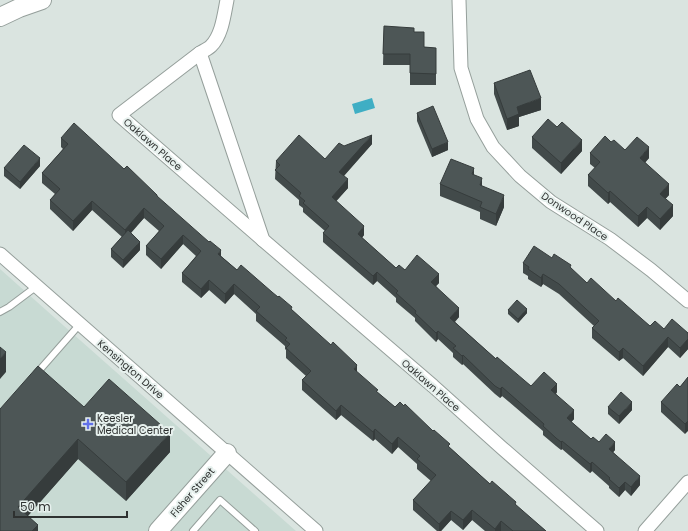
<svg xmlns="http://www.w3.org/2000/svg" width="688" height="531" viewBox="0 0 688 531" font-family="Poppins,sans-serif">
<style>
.built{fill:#c8dad3}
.water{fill:#3faec4}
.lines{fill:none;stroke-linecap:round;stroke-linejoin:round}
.lane-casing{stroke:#959f9b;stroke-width:8}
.street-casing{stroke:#959f9b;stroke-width:15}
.secondary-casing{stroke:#959f9b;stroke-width:20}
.lane{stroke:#fff;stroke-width:6}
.street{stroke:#fff;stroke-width:13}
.secondary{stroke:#fff;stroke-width:18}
.wall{fill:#424a4a}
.shaded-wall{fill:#363c3c}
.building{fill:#4d5656;stroke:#363c3c}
.poi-dot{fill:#6271e9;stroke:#e7f1ee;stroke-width:1.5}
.labels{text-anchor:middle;stroke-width:4;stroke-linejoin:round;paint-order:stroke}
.street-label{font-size:10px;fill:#2e3130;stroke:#e7f1ee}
.poi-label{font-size:10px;fill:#2e3130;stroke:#e7f1ee;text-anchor:start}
</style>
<rect width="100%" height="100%" fill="#dae4e0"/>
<path class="built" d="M 0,269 L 55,318 L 296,531 L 0,531 Z"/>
<path class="water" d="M 372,98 L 375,108 L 355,114 L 352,104 Z"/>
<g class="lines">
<defs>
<g id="lane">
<path d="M 0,312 L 9,307 L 37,286"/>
<path d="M 37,373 L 80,324"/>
<path d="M 193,531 L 220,500 L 255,531"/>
</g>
<g id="street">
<path d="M 227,0 C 224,15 222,35 211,46 C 208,49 203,51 200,53 L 119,115 L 263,240"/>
<path d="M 459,0 L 461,68 L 477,119 L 493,147 L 520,176 L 551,202 L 610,239 L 651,270 L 688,301"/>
<path d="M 200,53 L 263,240 L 433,386 L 502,448 L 597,531"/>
<path d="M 0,254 L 316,531"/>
<path d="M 645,531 L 688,482"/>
</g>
<g id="secondary">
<path d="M 0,17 L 19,8 L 42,0"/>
<path d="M 158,531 L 227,453"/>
</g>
</defs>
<use href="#lane" class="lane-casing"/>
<use href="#street" class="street-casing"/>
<use href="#secondary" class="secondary-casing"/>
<use href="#lane" class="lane"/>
<use href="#street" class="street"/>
<use href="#secondary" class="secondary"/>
</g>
<g class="wall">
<path d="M 384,26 L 414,32 L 424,47 L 436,48 L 436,85 L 410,85 L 410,65 L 383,65 Z"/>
<path d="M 494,83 L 541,110 L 519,117 L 519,126 L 507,130 L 494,94 Z"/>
<path d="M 417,113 L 448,150 L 432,157 L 417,121 Z"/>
<path d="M 532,137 L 582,151 L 561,174 L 532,148 Z"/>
<path d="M 61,138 L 124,169 L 157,197 L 221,256 L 237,270 L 292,310 L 378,393 L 395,407 L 450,448 L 490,484 L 546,531 L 485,531 L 472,520 L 463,530 L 451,520 L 441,531 L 437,531 L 413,510 L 413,500 L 431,481 L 417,469 L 417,464 L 398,447 L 392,454 L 375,439 L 373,441 L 341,415 L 336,420 L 302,390 L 302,380 L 306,376 L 286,358 L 286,350 L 285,349 L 285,346 L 256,321 L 256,314 L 234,294 L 225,304 L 209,290 L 201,298 L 182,282 L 182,273 L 196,256 L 183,244 L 161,269 L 146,255 L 146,246 L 159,231 L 144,218 L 130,233 L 140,250 L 123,268 L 111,257 L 111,249 L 122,237 L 92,210 L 73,231 L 50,209 L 50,200 L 55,194 L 42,183 L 42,173 L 63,149 L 61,147 Z"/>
<path d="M 611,142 L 625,150 L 649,158 L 645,162 L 669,195 L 665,199 L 673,216 L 660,230 L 647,218 L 638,227 L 610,202 L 608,204 L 588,186 L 588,175 L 595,168 L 590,164 L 590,153 Z"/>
<path d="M 372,144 L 344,176 L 348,188 L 336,201 L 364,235 L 362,238 L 396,268 L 405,270 L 439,283 L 436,286 L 459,317 L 455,322 L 496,359 L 531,386 L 557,392 L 556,394 L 574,419 L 571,422 L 591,439 L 615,450 L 613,452 L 640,485 L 631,496 L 625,490 L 619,497 L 609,488 L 609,486 L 592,471 L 590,473 L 562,449 L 561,450 L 556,446 L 543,435 L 543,431 L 502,396 L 500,398 L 495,394 L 463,364 L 462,365 L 453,357 L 453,353 L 438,339 L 436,342 L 415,321 L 415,318 L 396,302 L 396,298 L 377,281 L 373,285 L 323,242 L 323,233 L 325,231 L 303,212 L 303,208 L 299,205 L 299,200 L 275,179 L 276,161 L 325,159 L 344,146 Z"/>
<path d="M 40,166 L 20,189 L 4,176 L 4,168 Z"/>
<path d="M 474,175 L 482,186 L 504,207 L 496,226 L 480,219 L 480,212 L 440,196 L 440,184 Z"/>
<path d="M 552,258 L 571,269 L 587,283 L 616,301 L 650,326 L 688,333 L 688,349 L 680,358 L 668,347 L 643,376 L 623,358 L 619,361 L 592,338 L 592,328 L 594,326 L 559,294 L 543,284 L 541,287 L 528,279 L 528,276 L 523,273 L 523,263 Z"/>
<path d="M 508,310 L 527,313 L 518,323 L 508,314 Z"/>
<path d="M 688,377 L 685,434 L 661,412 L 661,402 L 680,387 Z"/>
<path d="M 84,407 L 170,452 L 126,501 L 78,459 L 28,516 L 38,531 L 0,531 Z"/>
<path d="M 608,407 L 632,410 L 619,424 L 608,414 Z"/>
</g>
<g class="shaded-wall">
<path d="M 541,98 L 541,110 L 519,117 L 519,126 L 507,130 L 507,119 L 517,107 Z"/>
<path d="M 372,135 L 372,144 L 339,181 L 339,172 Z"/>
<path d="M 582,140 L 582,151 L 561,174 L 561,163 Z"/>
<path d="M 448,142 L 448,150 L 432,157 L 432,149 Z"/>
<path d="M 649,147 L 649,158 L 640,169 L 640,158 Z"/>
<path d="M 40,158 L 40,166 L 20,189 L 20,182 Z"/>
<path d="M 474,168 L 474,179 L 472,174 Z"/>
<path d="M 482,178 L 482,190 L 480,185 Z"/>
<path d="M 348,179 L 348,188 L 332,206 L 332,197 Z"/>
<path d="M 669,184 L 669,195 L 660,205 L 660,194 Z"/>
<path d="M 610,191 L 610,202 L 608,204 L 608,193 Z"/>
<path d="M 504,195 L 504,207 L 496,226 L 496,214 Z"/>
<path d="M 92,201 L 92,210 L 73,231 L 73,221 Z"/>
<path d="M 673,205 L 673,216 L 660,230 L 660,219 Z"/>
<path d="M 647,207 L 647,218 L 638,227 L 638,216 Z"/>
<path d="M 144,208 L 144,218 L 125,240 L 125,230 Z"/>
<path d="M 364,226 L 364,235 L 358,242 L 358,234 Z"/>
<path d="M 183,235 L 183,244 L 161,269 L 161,259 Z"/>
<path d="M 140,242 L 140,250 L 123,268 L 123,260 Z"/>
<path d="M 221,250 L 221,260 L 218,254 Z"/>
<path d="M 377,272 L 377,281 L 373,285 L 373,276 Z"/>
<path d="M 439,274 L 439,283 L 431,291 L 431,282 Z"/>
<path d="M 543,274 L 543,284 L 541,287 L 541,278 Z"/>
<path d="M 209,280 L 209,290 L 201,298 L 201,289 Z"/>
<path d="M 234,284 L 234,294 L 225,304 L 225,294 Z"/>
<path d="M 459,308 L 459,317 L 450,326 L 450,318 Z"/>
<path d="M 527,309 L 527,313 L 518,323 L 518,319 Z"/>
<path d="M 438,331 L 438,339 L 436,342 L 436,333 Z"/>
<path d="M 668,337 L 668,347 L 643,376 L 643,366 Z"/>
<path d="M 688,339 L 688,349 L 680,358 L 680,348 Z"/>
<path d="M 623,348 L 623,358 L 619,361 L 619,352 Z"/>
<path d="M 6,352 L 6,372 L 0,379 L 0,359 Z"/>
<path d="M 463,355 L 463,364 L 462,365 L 462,356 Z"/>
<path d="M 357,365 L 357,375 L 354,369 Z"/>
<path d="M 557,384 L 557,392 L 551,399 L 551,390 Z"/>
<path d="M 502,387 L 502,396 L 500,398 L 500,389 Z"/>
<path d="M 632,402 L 632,410 L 619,424 L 619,416 Z"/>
<path d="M 341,405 L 341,415 L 336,420 L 336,411 Z"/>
<path d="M 574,410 L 574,419 L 567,427 L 567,418 Z"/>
<path d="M 688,421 L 688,431 L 685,434 L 685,424 Z"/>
<path d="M 375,429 L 375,439 L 373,441 L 373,432 Z"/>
<path d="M 170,433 L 170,452 L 126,501 L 126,482 Z"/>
<path d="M 398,437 L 398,447 L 392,454 L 392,444 Z"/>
<path d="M 78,439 L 78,459 L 18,527 L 18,507 Z"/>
<path d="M 562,441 L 562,449 L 561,450 L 561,442 Z"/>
<path d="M 615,442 L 615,450 L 609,457 L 609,449 Z"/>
<path d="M 592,462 L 592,471 L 590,473 L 590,464 Z"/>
<path d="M 640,476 L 640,485 L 631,496 L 631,487 Z"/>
<path d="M 625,482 L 625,490 L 619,497 L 619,488 Z"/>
<path d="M 472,510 L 472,520 L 463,530 L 463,520 Z"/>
<path d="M 451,511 L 451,520 L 441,531 L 439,531 L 439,524 Z"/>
<path d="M 501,521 L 501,531 L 495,531 L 495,529 Z"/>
<path d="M 38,525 L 38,531 L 32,531 Z"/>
</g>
<g class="building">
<path d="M 384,26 L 414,28 L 414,32 L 424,32 L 424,47 L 436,48 L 436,74 L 410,73 L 410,54 L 383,54 Z"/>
<path d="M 530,70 L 541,98 L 517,107 L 519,114 L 507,119 L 494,83 Z"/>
<path d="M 433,106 L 448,142 L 432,149 L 417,113 Z"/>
<path d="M 548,119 L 557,127 L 562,122 L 582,140 L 561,163 L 532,137 Z"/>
<path d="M 74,123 L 124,169 L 127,166 L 157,195 L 157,196 L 209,242 L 210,241 L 221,250 L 218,254 L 237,270 L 241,265 L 272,292 L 278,297 L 279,296 L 292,307 L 291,309 L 331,345 L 333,342 L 357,365 L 354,369 L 378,390 L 376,391 L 395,407 L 400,402 L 404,406 L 405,404 L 433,431 L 434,430 L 450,444 L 448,446 L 490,484 L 492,481 L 516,502 L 515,504 L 546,531 L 513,531 L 501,521 L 495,529 L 472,510 L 463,520 L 451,511 L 439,524 L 413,500 L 436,475 L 417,459 L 420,456 L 398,437 L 392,444 L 375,429 L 373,432 L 341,405 L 336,411 L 302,380 L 311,371 L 286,348 L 290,344 L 285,340 L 287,338 L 256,311 L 260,307 L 234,284 L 225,294 L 209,280 L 201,289 L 182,273 L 201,251 L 183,235 L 161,259 L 146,246 L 164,226 L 144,208 L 125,230 L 92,201 L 73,221 L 50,200 L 60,189 L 42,173 L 68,144 L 61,138 Z"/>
<path d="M 299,135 L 325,159 L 339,143 L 344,146 L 372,135 L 339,172 L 348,179 L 332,197 L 364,226 L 358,234 L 396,268 L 399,265 L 405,270 L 417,255 L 439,274 L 431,282 L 459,308 L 450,318 L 496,359 L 497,357 L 531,386 L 544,372 L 557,384 L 551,390 L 574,410 L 567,418 L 591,439 L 593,437 L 599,442 L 606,434 L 615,442 L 609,449 L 640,476 L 631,487 L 625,482 L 619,488 L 609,479 L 610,478 L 592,462 L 590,464 L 562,441 L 561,442 L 556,438 L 543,426 L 544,424 L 502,387 L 500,389 L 495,386 L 463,355 L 462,356 L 453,348 L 456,346 L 438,331 L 436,333 L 415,313 L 416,311 L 396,293 L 398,291 L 377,272 L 373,276 L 323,233 L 329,226 L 303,203 L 305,201 L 299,196 L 301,193 L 275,170 L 280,165 L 276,161 Z"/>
<path d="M 605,136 L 611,142 L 614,140 L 625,150 L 637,137 L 649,147 L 640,158 L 669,184 L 660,194 L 673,205 L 660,219 L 647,207 L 638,216 L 610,191 L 608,193 L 588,175 L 600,162 L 590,153 Z"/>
<path d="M 24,145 L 40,158 L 20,182 L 4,168 Z"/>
<path d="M 451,159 L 474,168 L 472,174 L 482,178 L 480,185 L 504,195 L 496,214 L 480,207 L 482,202 L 440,184 Z"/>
<path d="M 128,230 L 140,242 L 123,260 L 111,249 Z"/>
<path d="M 534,246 L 552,258 L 554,254 L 571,265 L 570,267 L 587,283 L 591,278 L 616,301 L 618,298 L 650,326 L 655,321 L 664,329 L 672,319 L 688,333 L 688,339 L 680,348 L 668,337 L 643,366 L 623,348 L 619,352 L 592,328 L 599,321 L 559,284 L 543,274 L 541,278 L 528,269 L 529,267 L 523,263 Z"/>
<path d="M 517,300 L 527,309 L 518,319 L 508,310 Z"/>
<path d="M 0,347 L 6,352 L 0,359 Z"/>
<path d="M 38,366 L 84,407 L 109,379 L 170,433 L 126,482 L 78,439 L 18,507 L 38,525 L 32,531 L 0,531 L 0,409 Z"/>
<path d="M 688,377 L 688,421 L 685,424 L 661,402 L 677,384 L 680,387 Z"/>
<path d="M 621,392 L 632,402 L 619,416 L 608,407 Z"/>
</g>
<path class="poi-dot" d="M86 418h4v4h4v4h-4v4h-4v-4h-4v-4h4z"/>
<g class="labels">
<g class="street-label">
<text transform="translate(153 144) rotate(41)" y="4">Oaklawn Place</text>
<text transform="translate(575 216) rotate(34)" y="4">Donwood Place</text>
<text transform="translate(131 369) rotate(41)" y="4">Kensington Drive</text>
<text transform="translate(431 385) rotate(41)" y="4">Oaklawn Place</text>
<text transform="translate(192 492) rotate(-49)" y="4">Fisher Street</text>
</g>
<g class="poi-label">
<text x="97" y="422">Keesler<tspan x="97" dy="12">Medical Center</tspan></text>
</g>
</g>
<path d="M14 511v6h113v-6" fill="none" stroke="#2e3130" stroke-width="2"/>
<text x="20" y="511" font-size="12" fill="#2e3130" stroke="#e7f1ee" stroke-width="3" paint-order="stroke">50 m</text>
</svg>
